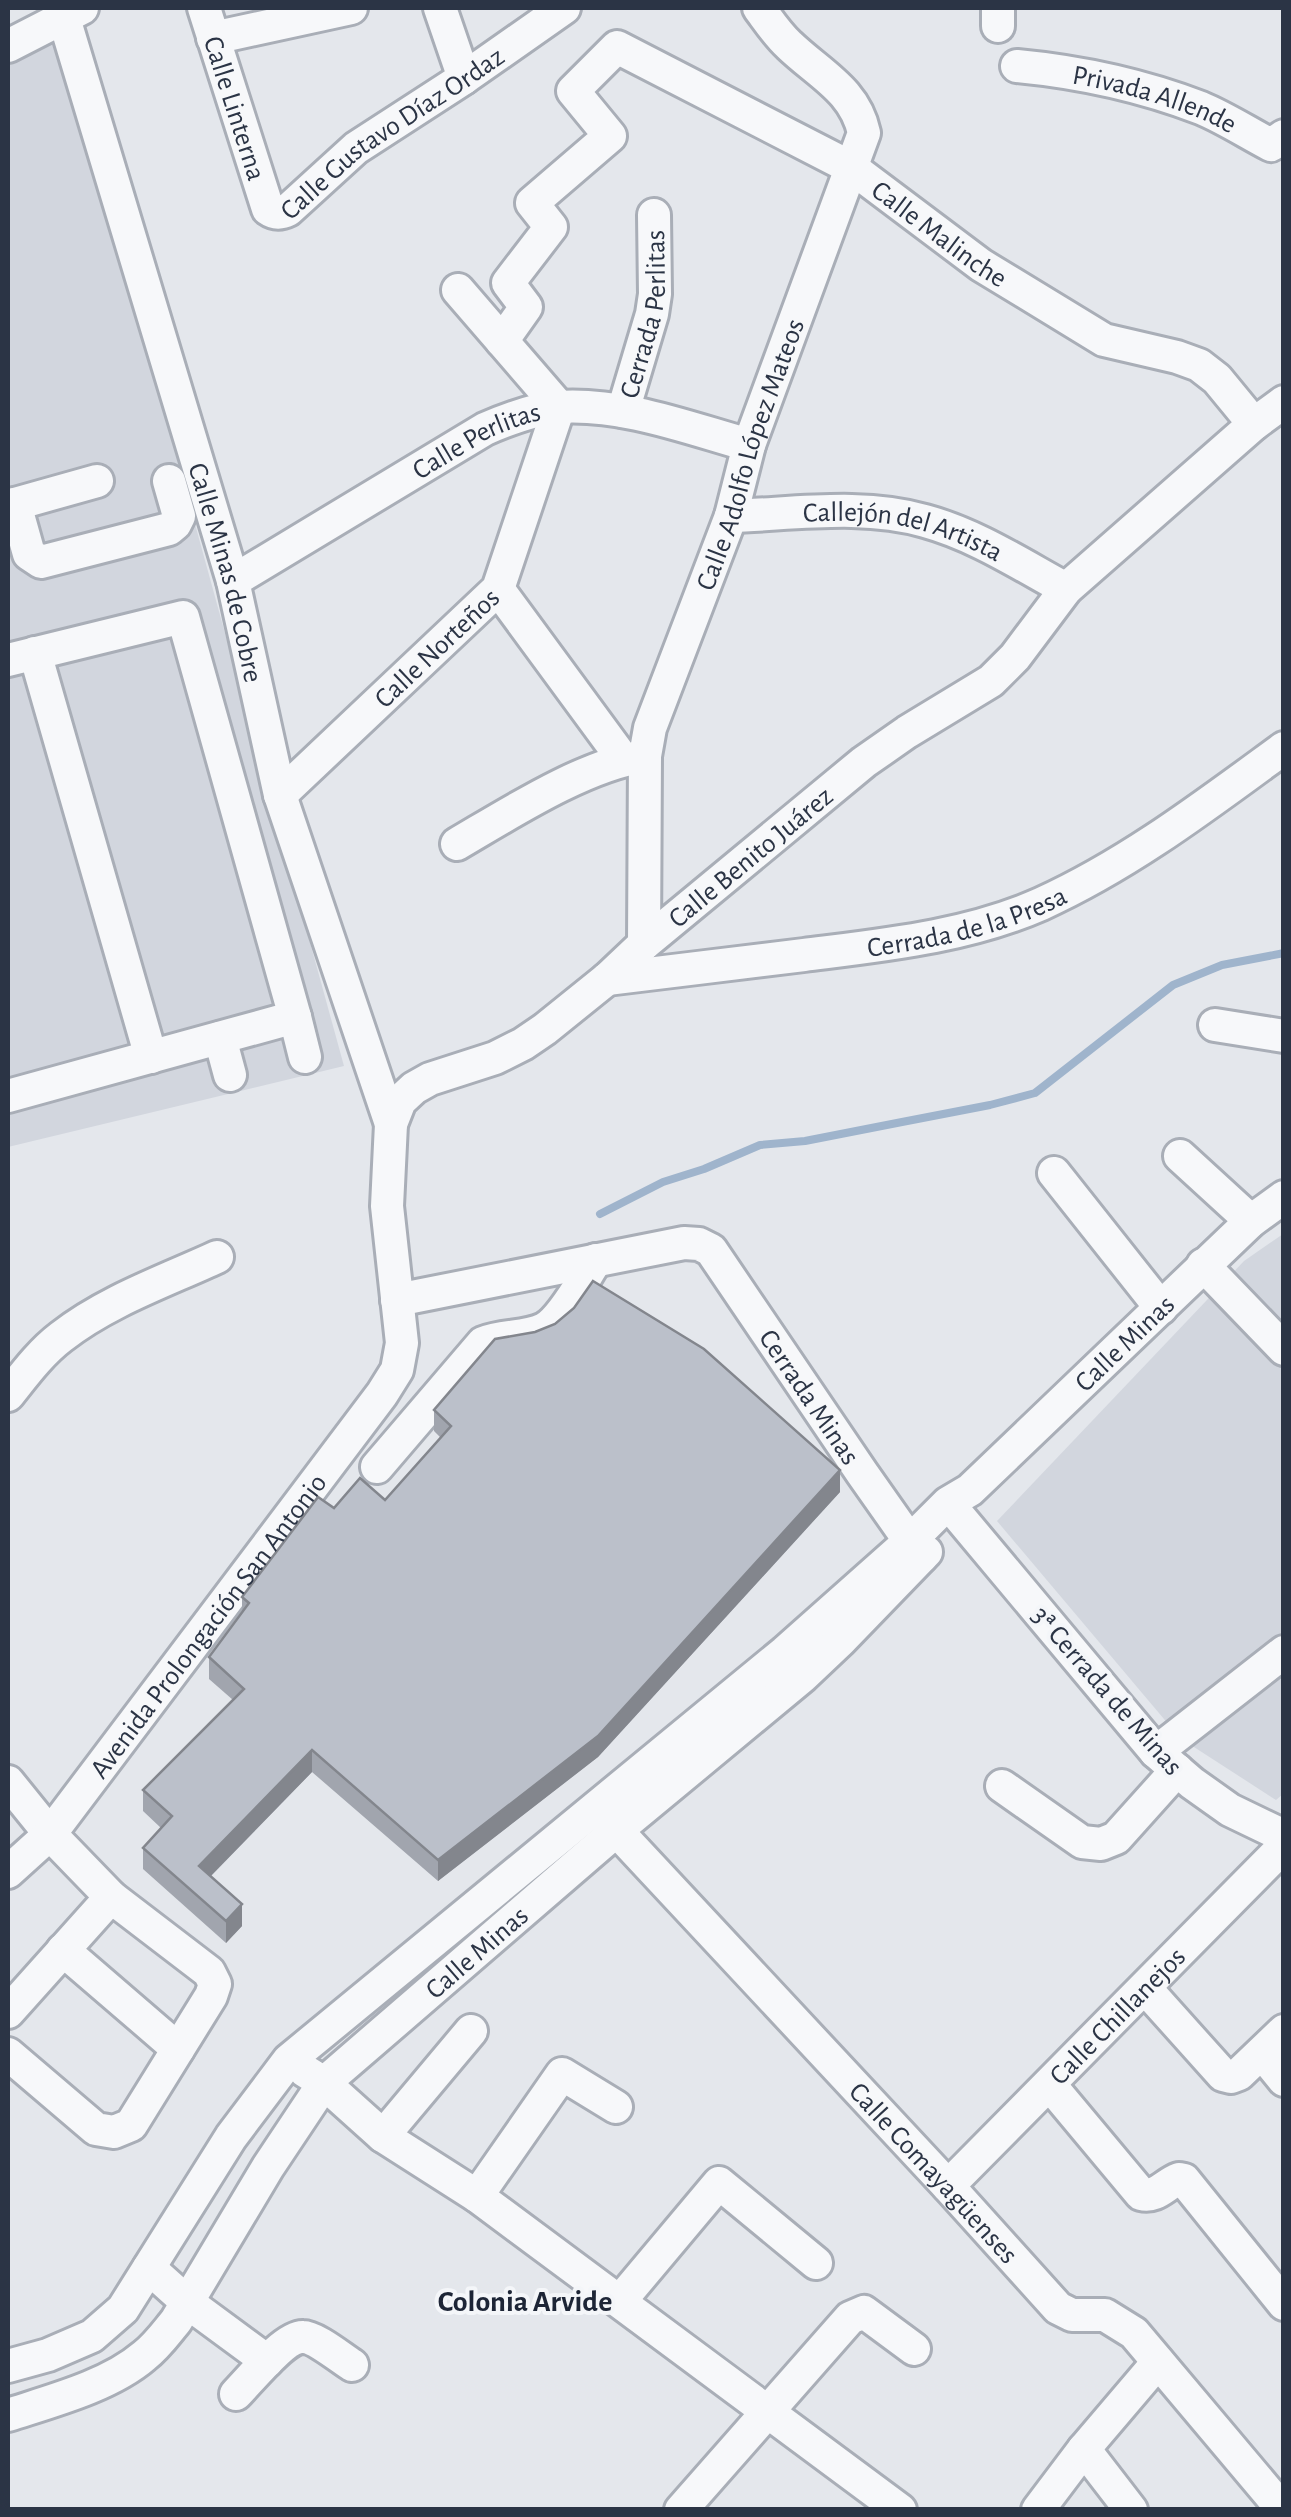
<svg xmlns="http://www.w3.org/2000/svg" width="1291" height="2517" viewBox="0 0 1291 2517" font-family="'Alegreya Sans',sans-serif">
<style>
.built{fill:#d2d6de}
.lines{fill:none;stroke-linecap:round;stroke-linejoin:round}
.stream{stroke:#9fb4cc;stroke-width:8}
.minor-casing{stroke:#a9aeb7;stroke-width:38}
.minor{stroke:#f7f8fa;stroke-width:32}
.wall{fill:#a1a5ae}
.shaded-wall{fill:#83868d}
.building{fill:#bbc0ca;stroke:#83868d;stroke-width:2.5}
.labels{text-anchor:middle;stroke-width:8;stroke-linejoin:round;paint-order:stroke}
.street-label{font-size:28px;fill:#2b3445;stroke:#f4f6f9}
.neighbourhood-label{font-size:30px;font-weight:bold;fill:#1d2536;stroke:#f4f6f9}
</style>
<rect width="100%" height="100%" fill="#e4e7ec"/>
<g class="built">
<path d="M 55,39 L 173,444 L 344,1066 L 8,1147 L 8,66 Z"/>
<path d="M 1283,1234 L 1283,1794 L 1276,1800 L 1180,1738 L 997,1521 L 1244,1261 Z"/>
</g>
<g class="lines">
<path class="stream" d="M 600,1214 L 663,1182 L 704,1169 L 760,1145 L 805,1141 L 902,1122 L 990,1105 L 1035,1093 L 1173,985 L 1222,965 L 1284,953"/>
<defs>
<g id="minor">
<path id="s1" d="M 204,8 L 268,209 C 275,214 280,214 288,210 L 356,148 L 464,78 L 564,8"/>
<path d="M 440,8 L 464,78"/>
<path id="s2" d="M 64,18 L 233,581 L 280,795 L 391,1124"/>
<path d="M 998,26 L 998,8"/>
<path d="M 213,38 L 351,8"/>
<path d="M 8,46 L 82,8"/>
<path id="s3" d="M 1017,66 C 1080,72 1141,85 1201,108 C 1225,118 1248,133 1271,145 L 1284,136"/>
<path id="s4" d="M 502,341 L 526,307 L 508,283 L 551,227 L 532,203 L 610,136 L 573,91 L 617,47 L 852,168 L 981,265 L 1104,340 L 1177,357 L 1199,365 L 1217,379 L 1254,424"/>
<path id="s5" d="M 623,411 L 652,314 L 655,294 L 654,215"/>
<path d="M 15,504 L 29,554 L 41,562 L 169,529 L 175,524 L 179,516 L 169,481"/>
<path d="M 8,506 L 97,481"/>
<path id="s6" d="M 731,516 C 794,514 864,503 925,521 C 976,535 1020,564 1066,589"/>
<path id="s7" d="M 233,581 L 485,429 C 508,419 534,409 559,407 C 624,403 688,428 749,445"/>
<path d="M 498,589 L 617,751"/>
<path d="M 35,653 L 151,1057"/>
<path d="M 8,660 L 183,617 L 295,1017 L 8,1096"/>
<path id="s8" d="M 280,795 L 498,589 L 559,407 L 458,290"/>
<path d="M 457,844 C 510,813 584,765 645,756"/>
<path id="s9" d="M 644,944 L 645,756 L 650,728 L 731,516 L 749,445 L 864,133 C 855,90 819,74 789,45 C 777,34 768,20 759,8"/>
<path id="s10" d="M 607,979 C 673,971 738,963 804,955 C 883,945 966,937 1041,904 C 1129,864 1206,805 1284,748"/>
<path d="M 295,1017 L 305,1057"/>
<path d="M 1215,1025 L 1284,1036"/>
<path d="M 220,1038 L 230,1075"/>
<path d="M 1180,1156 L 1251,1221"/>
<path d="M 1054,1173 L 1161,1308"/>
<path d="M 1203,1265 L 1284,1349"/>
<path id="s11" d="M 397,1300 L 684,1243 L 699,1244 L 711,1250 L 862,1473 L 921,1557"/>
<path d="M 8,1395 C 24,1375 40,1353 61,1337 C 107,1301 165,1281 217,1257"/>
<path d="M 377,1467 L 483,1343 C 502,1335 526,1338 544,1329 C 563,1319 584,1278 596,1260"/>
<path d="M 957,1514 L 1156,1752 L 1192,1783 L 1230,1810 L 1284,1836"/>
<path d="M 1156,1752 L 1284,1652"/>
<path d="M 8,1782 L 50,1834 L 111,1897 L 209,1972 L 215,1984 L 211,1996 L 131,2125 L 114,2132 L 96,2129 L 8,2054"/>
<path d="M 1002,1786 L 1082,1842 L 1101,1844 L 1116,1838 L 1177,1770"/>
<path id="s12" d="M 602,1815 L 948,2186 L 1058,2308 L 1072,2315 L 1105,2315 L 1134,2333 L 1283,2510"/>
<path id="s13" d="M 8,1872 L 50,1834 L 382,1394 L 397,1370 L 402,1343 L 387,1206 L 391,1124 L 400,1101 L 414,1088 L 430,1079 L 495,1058 L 523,1044 L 545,1029 L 607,979 L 644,944 L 864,762 L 907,732 L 991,681 L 1015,657 L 1066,589 L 1254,424 L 1284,402"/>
<path d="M 63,1950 L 178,2049"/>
<path d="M 1145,1988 L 1223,2075 L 1231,2077 L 1239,2074 L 1284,2031"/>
<path d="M 8,2012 L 111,1897"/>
<path d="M 1262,2053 L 1284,2080"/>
<path d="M 305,2071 L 324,2083 L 383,2136 L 477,2196 L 900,2510"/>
<path d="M 1050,2085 L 1141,2194 C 1157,2198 1165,2184 1179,2179 L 1184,2180 L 1284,2304"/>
<path d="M 383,2136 L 471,2031"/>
<path id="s14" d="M 948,2186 L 1284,1846"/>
<path d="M 477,2196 L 562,2074 L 616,2107"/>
<path d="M 149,2268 L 187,2302 L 267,2361"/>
<path d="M 620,2301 L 719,2183 L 816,2263"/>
<path id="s15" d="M 8,2366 L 48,2355 L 92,2336 L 123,2309 L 231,2137 L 289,2060 L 785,1652 L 910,1541 L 948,1503 L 970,1490 L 1251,1221 L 1284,1197"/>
<path d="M 236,2394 C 249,2381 285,2336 303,2337 C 315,2337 341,2358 352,2365"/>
<path id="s16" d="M 8,2415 C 51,2401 109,2386 144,2356 C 157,2346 166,2333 176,2321 L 268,2167 L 324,2083 L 616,1831 L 803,1676 L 840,1641 L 926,1552"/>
<path d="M 1084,2449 L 1131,2510"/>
<path d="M 681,2510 L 850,2318 L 864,2312 L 914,2349"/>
<path d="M 1038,2510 L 1084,2449 L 1158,2362"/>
</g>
</defs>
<use href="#minor" class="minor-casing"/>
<use href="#minor" class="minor"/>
</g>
<path class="wall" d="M 434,1410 L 840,1492 L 598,1757 L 438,1881 L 312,1772 L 211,1876 L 242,1926 L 226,1943 L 143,1869 L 143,1848 L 161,1828 L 143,1811 L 143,1790 L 233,1700 L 209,1679 L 209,1657 L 242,1613 L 242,1597 L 334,1508 L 385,1500 L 441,1438 L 434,1431 Z"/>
<g class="shaded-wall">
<path d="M 840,1470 L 840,1492 L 598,1757 L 438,1881 L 438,1860 Z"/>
<path d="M 312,1750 L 312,1772 L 199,1888 L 199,1866 Z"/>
<path d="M 242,1904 L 242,1926 L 226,1943 L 226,1921 Z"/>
</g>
<path class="building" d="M 593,1281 L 704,1349 L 840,1470 L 598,1736 L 438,1860 L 312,1750 L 199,1866 L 242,1904 L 226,1921 L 143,1848 L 172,1816 L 143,1790 L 244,1689 L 209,1657 L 249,1603 L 242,1597 L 318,1497 L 334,1508 L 360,1478 L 385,1500 L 451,1426 L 434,1410 L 495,1339 L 535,1332 L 555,1324 L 574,1308 Z"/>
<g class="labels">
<g class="street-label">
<text dy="10" stroke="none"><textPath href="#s3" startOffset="142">Privada Allende</textPath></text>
<text dy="10" stroke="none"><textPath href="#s1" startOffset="105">Calle Linterna</textPath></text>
<text dy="10" stroke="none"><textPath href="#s1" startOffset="362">Calle Gustavo Díaz Ordaz</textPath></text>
<text dy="10" stroke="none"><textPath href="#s4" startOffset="770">Calle Malinche</textPath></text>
<text dy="10" stroke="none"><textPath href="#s5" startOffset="100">Cerrada Perlitas</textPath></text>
<text dy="10" stroke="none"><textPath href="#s7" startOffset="282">Calle Perlitas</textPath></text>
<text dy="10" stroke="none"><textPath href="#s9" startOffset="508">Calle Adolfo López Mateos</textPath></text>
<text dy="10" stroke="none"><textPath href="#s6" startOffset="175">Callejón del Artista</textPath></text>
<text dy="10" stroke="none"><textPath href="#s2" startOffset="578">Calle Minas de Cobre</textPath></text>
<text dy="10" stroke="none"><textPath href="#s8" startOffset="215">Calle Norteños</textPath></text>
<text dy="10" stroke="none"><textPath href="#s13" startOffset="1340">Calle Benito Juárez</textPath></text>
<text dy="10" stroke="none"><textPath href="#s10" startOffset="365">Cerrada de la Presa</textPath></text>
<text dy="10" stroke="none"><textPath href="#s15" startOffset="1532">Calle Minas</textPath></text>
<text dy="10" stroke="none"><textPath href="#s11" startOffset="498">Cerrada Minas</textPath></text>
<text dy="10" stroke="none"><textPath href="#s13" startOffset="318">Avenida Prolongación San Antonio</textPath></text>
<text transform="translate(1108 1690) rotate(49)" y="10">3ª Cerrada de Minas</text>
<text dy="10" stroke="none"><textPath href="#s16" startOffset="678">Calle Minas</textPath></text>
<text dy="10" stroke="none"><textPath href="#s14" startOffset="240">Calle Chillanejos</textPath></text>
<text dy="10" stroke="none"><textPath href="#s12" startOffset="488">Calle Comayagüenses</textPath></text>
</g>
<g class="neighbourhood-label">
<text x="525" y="2311">Colonia Arvide</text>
</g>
</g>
<rect width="1291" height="2517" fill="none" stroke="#2b3445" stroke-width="20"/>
</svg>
